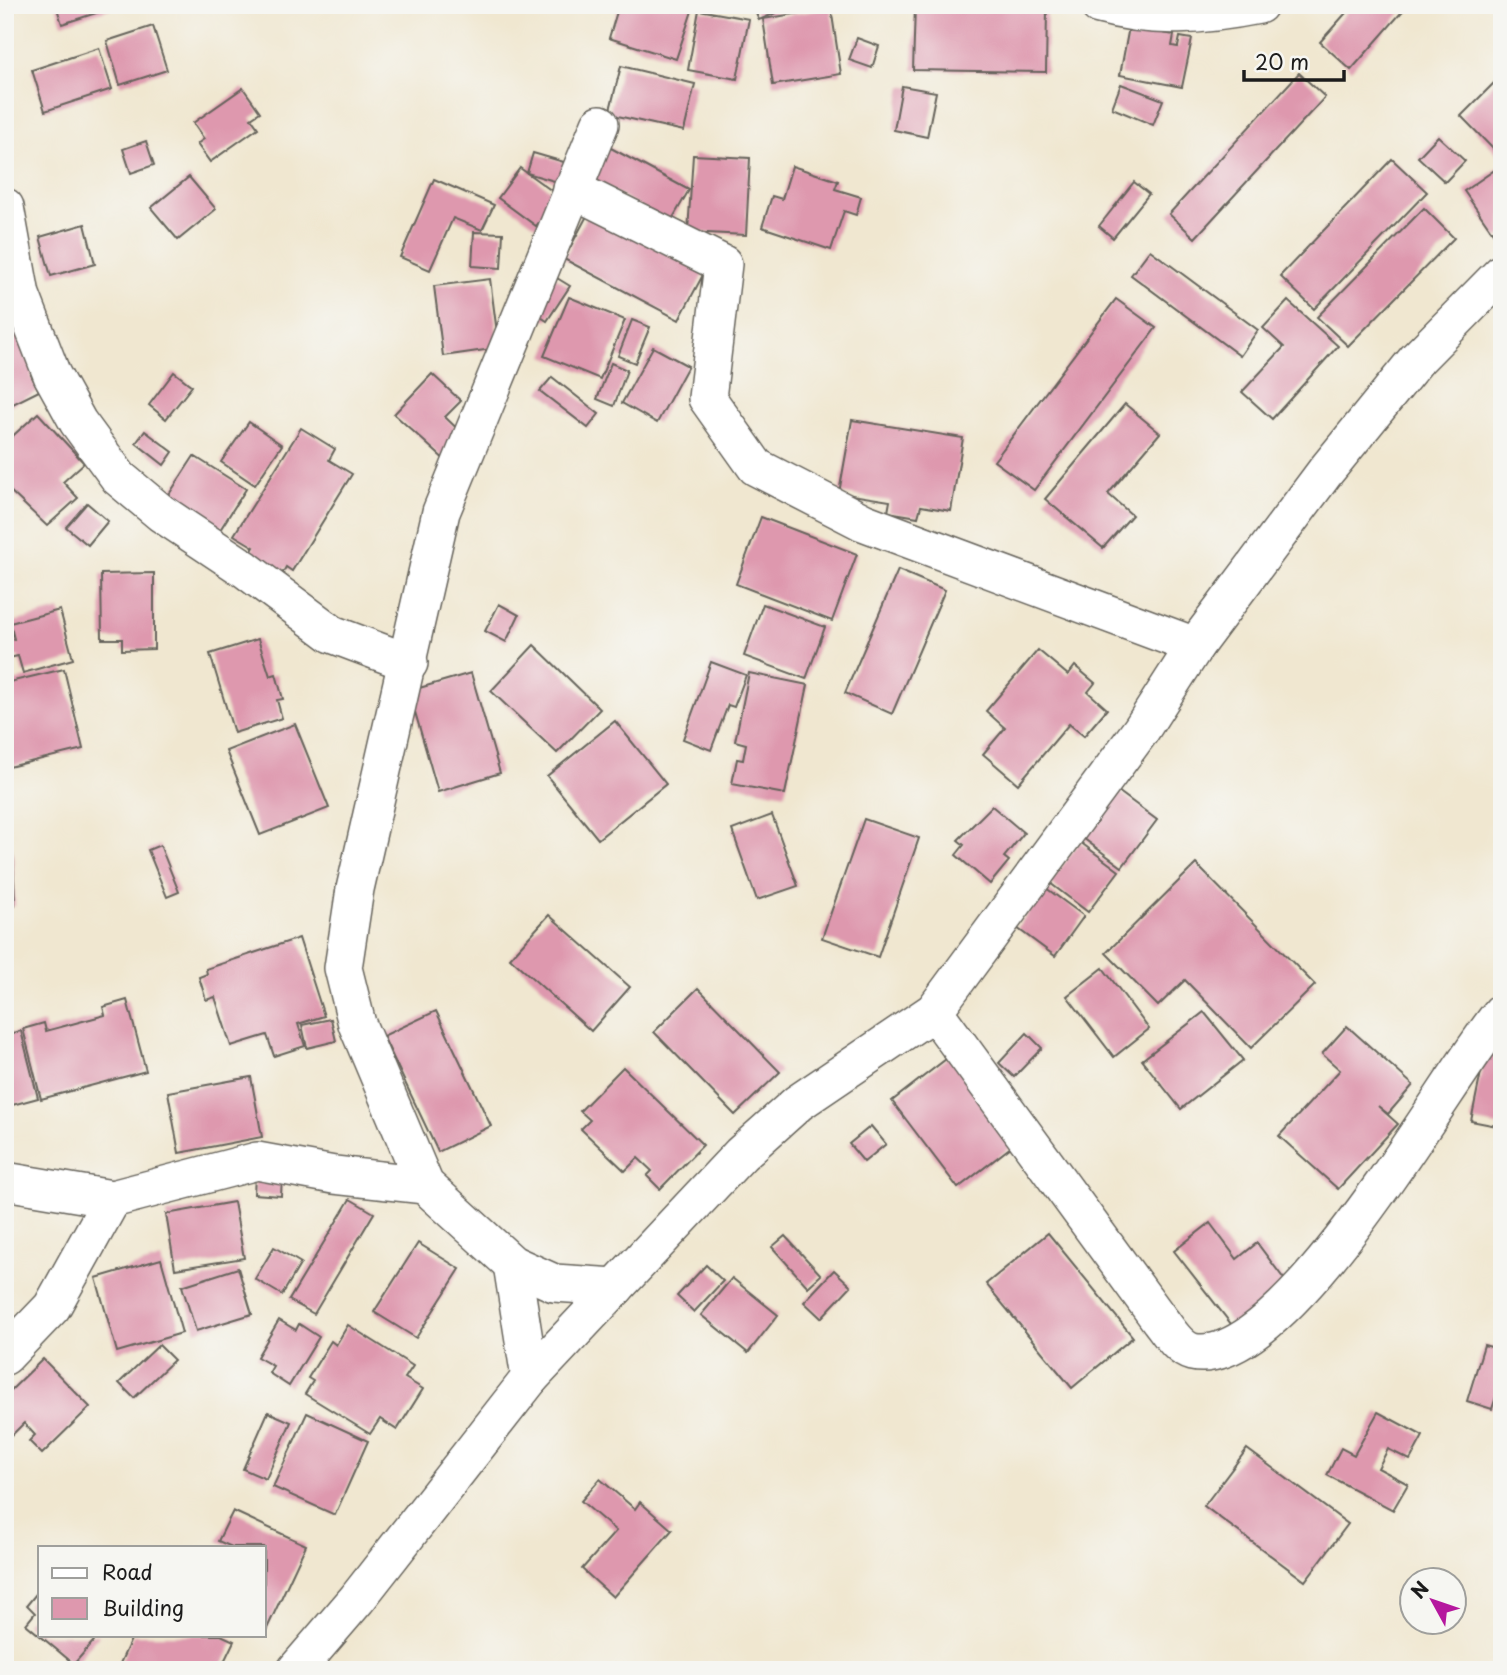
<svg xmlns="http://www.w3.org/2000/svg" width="1507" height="1675" viewBox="0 0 1507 1675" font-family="'Playpen Sans',sans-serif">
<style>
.building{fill:#de98ae}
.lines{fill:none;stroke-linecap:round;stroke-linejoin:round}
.minor-casing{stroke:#66635b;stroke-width:40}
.minor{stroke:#fff;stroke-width:37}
</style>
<rect width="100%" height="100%" fill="#f6f6f2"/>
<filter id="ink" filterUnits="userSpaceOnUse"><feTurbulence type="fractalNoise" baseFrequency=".0143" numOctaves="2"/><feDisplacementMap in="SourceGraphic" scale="14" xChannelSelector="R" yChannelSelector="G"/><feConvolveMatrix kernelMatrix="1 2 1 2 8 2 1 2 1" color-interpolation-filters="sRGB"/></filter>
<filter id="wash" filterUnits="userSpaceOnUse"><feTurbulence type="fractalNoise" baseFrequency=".00686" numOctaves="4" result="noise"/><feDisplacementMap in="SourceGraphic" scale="28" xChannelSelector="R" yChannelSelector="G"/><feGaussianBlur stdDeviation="1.57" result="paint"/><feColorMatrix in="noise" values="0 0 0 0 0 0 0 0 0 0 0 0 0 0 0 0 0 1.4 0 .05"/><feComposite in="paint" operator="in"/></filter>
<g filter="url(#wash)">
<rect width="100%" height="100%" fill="#f0e7d0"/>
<g id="blocks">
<g class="building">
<path d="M 56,5 L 118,5 L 118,6 L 62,24 Z"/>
<path d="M 619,5 L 694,5 L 676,59 L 609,38 Z"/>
<path d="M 753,5 L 795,5 L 759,20 Z"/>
<path d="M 1353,5 L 1408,5 L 1351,70 L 1320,42 Z"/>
<path d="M 915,6 L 1047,9 L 1046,72 L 913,70 Z"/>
<path d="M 831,8 L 841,74 L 773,85 L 763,19 Z"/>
<path d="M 699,10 L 749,19 L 737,79 L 688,70 Z"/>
<path d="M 153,26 L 167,70 L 120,85 L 107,41 Z"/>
<path d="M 1129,27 L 1174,35 L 1172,46 L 1178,47 L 1180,37 L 1192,39 L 1182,87 L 1120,75 Z"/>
<path d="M 857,38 L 879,46 L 872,68 L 849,60 Z"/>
<path d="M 99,48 L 112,89 L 45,111 L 32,70 Z"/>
<path d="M 621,66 L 695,84 L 684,131 L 609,114 Z"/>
<path d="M 1299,73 L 1325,97 L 1195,238 L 1169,214 Z"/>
<path d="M 1502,75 L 1502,154 L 1500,156 L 1461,116 Z"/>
<path d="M 1121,84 L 1163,100 L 1153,125 L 1112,108 Z"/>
<path d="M 902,86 L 936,92 L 927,137 L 894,130 Z"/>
<path d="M 243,88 L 260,112 L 251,118 L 258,128 L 210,162 L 197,144 L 204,139 L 193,123 Z"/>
<path d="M 1438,136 L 1465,161 L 1445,182 L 1418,157 Z"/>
<path d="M 146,141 L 154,165 L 131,173 L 123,149 Z"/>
<path d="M 609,147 L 689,190 L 670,223 L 591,179 Z"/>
<path d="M 533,153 L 574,165 L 568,185 L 527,173 Z"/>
<path d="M 693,155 L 750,158 L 746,235 L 688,232 Z"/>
<path d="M 1392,159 L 1427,192 L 1314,309 L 1280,276 Z"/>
<path d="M 1502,165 L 1502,235 L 1497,239 L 1464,191 Z"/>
<path d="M 792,166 L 838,181 L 835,189 L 861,197 L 856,215 L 844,211 L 831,250 L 762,227 L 772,196 L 782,199 Z"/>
<path d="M 520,168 L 559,196 L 536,226 L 498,198 Z"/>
<path d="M 189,177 L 216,209 L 178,240 L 151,208 Z"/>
<path d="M 434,179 L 494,205 L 482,230 L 453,218 L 430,270 L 400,257 Z"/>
<path d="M 1134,182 L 1149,194 L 1113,238 L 1099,226 Z"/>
<path d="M 1424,208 L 1454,238 L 1348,346 L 1317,317 Z"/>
<path d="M 589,212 L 704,273 L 679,320 L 564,259 Z"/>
<path d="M 85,224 L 95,264 L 51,276 L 40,237 Z"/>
<path d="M 474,232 L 503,233 L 501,268 L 472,266 Z"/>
<path d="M 1150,250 L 1258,330 L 1240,356 L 1131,275 Z"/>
<path d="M 552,275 L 570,286 L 547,321 L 529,309 Z"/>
<path d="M 490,279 L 499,348 L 443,356 L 434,286 Z"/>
<path d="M 569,297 L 625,320 L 600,379 L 544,356 Z"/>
<path d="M 1116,299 L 1156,328 L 1034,490 L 994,461 Z"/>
<path d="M 1288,301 L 1338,346 L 1272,419 L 1242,392 L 1284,347 L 1263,328 Z"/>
<path d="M 632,320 L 650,327 L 635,363 L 618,356 Z"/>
<path d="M 15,328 L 37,372 L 31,375 L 39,391 L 5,408 L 5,333 Z"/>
<path d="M 653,347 L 688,366 L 657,423 L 622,403 Z"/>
<path d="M 611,363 L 627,370 L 614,406 L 597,399 Z"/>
<path d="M 174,372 L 192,386 L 166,419 L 149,405 Z"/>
<path d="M 432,374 L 461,401 L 445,417 L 468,439 L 447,462 L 394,414 Z"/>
<path d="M 552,377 L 599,414 L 588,428 L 540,391 Z"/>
<path d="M 1125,404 L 1160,433 L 1108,494 L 1132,515 L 1103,548 L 1045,499 Z"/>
<path d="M 38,413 L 84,463 L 63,482 L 78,498 L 47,526 L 5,486 L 5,443 Z"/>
<path d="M 852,420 L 963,438 L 951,511 L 921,506 L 918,517 L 888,512 L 890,501 L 839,493 Z"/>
<path d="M 249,422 L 282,445 L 255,485 L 221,462 Z"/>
<path d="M 301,428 L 335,449 L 329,460 L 352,474 L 292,571 L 286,567 L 282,574 L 250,554 L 254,547 L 234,535 Z"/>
<path d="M 145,431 L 173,452 L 164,465 L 136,443 Z"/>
<path d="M 194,456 L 246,489 L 218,533 L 166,499 Z"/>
<path d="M 87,503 L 108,521 L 88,545 L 66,527 Z"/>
<path d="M 761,517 L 857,554 L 832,621 L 736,584 Z"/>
<path d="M 898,570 L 945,590 L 892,714 L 845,693 Z"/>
<path d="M 154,573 L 154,649 L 122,650 L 122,639 L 102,639 L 101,574 Z"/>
<path d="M 499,604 L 519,615 L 506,642 L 485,631 Z"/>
<path d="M 763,604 L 825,627 L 806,679 L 744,656 Z"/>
<path d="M 60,610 L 73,659 L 23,673 L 18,656 L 9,658 L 6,641 L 14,639 L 10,623 Z"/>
<path d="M 258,639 L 270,676 L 276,674 L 283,699 L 277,700 L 282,718 L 234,733 L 210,654 Z"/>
<path d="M 534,645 L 600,709 L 557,753 L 491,691 Z"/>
<path d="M 1038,650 L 1068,675 L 1075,666 L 1095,683 L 1088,692 L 1107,709 L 1084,736 L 1069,724 L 1018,784 L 983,754 L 1005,728 L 986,711 Z"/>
<path d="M 711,662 L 746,675 L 734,707 L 728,705 L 711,750 L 683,739 Z"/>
<path d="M 64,669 L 83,749 L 5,768 L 5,683 Z"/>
<path d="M 471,673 L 500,773 L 438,792 L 409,691 Z"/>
<path d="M 749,673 L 808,685 L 785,794 L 732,784 L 737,759 L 743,760 L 746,744 L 735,741 Z"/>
<path d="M 615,721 L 666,784 L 598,839 L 547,776 Z"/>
<path d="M 295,724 L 329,808 L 260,835 L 226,751 Z"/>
<path d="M 1118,791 L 1157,820 L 1122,867 L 1083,838 Z"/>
<path d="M 992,806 L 1024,833 L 1004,857 L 1009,861 L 990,884 L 956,855 L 964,845 L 958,840 Z"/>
<path d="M 772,815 L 798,886 L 757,900 L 732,830 Z"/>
<path d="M 864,819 L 919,838 L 878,957 L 822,938 Z"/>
<path d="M 1080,842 L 1119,871 L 1088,912 L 1050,883 Z"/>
<path d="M 160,845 L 179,892 L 167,897 L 148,850 Z"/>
<path d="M 13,852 L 15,906 L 5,907 L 5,853 Z"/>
<path d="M 1196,864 L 1315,985 L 1251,1048 L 1185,980 L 1158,1006 L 1106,953 Z"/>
<path d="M 1046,888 L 1084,916 L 1055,956 L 1017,928 Z"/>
<path d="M 549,915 L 630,987 L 591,1031 L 510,958 Z"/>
<path d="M 299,938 L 324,1016 L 298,1024 L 305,1046 L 274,1056 L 267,1035 L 231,1046 L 215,997 L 206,1000 L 199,977 L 207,974 L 206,969 Z"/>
<path d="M 1103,968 L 1149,1029 L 1114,1057 L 1067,996 Z"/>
<path d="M 698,988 L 780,1072 L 735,1115 L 654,1032 Z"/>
<path d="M 127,1000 L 146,1071 L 41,1099 L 23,1029 L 44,1023 L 46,1031 L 105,1015 L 103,1007 Z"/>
<path d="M 436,1011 L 491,1126 L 438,1152 L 383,1036 Z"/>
<path d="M 1204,1012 L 1243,1060 L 1181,1109 L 1142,1060 Z"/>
<path d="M 331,1019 L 336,1041 L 307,1048 L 302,1025 Z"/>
<path d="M 1347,1026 L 1413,1085 L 1388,1114 L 1378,1106 L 1398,1124 L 1338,1189 L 1279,1136 L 1340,1070 L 1322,1054 Z"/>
<path d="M 21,1031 L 38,1098 L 5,1107 L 5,1035 Z"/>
<path d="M 1027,1033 L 1042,1048 L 1014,1077 L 999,1063 Z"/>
<path d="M 1486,1048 L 1502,1051 L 1502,1127 L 1471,1121 Z"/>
<path d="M 950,1056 L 1016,1143 L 958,1188 L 892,1101 Z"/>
<path d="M 623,1067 L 703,1145 L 660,1189 L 647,1176 L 652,1171 L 638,1158 L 625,1171 L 581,1129 L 590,1120 L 580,1111 Z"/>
<path d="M 251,1077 L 262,1137 L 179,1153 L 168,1092 Z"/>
<path d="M 871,1126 L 886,1144 L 864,1162 L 849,1144 Z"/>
<path d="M 255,1175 L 282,1177 L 281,1196 L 254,1194 Z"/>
<path d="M 350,1199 L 374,1213 L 314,1314 L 289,1300 Z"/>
<path d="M 234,1202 L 244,1258 L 175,1269 L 166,1214 Z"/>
<path d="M 1210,1223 L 1237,1259 L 1257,1243 L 1290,1287 L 1235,1329 L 1174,1251 Z"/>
<path d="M 1048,1233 L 1133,1337 L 1072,1388 L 986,1284 Z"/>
<path d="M 785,1236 L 821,1275 L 808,1287 L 772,1247 Z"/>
<path d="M 418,1243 L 460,1269 L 416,1338 L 374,1312 Z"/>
<path d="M 274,1247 L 301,1263 L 282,1295 L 255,1279 Z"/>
<path d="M 161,1259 L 182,1333 L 117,1352 L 96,1278 Z"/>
<path d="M 706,1265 L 723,1281 L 694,1312 L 677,1296 Z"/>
<path d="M 238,1268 L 252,1314 L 196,1331 L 182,1286 Z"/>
<path d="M 834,1270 L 851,1286 L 821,1318 L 804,1302 Z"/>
<path d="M 732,1278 L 778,1315 L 748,1353 L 701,1315 Z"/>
<path d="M 279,1320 L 296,1330 L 299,1324 L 319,1337 L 289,1386 L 269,1373 L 273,1366 L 257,1357 Z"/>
<path d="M 348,1325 L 413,1366 L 405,1378 L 423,1389 L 397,1430 L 380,1419 L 370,1434 L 305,1394 L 313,1381 L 308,1378 L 331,1341 L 336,1345 Z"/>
<path d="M 159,1345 L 174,1360 L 134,1398 L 119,1383 Z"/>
<path d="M 1484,1345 L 1502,1350 L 1502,1379 L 1492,1409 L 1467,1401 Z"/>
<path d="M 43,1359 L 90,1407 L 42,1454 L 29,1441 L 35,1435 L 24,1423 L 12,1435 L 5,1428 L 5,1396 Z"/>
<path d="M 268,1412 L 291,1422 L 266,1479 L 243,1469 Z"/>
<path d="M 1378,1412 L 1423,1436 L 1410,1460 L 1388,1449 L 1378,1468 L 1408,1484 L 1393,1510 L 1327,1475 L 1341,1448 L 1354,1455 Z"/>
<path d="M 307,1413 L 368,1441 L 335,1515 L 273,1487 Z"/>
<path d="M 1247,1449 L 1348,1524 L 1305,1581 L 1204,1506 Z"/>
<path d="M 600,1479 L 635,1509 L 640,1502 L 672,1530 L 613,1597 L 582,1569 L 616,1531 L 581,1501 Z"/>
<path d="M 233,1511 L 306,1545 L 264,1635 L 264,1547 L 232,1547 L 218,1541 Z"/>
<path d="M 40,1589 L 40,1635 L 99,1635 L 74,1664 L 26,1624 L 35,1613 L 27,1605 Z"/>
<path d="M 133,1635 L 221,1635 L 234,1641 L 220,1670 L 117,1670 Z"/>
</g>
</g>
</g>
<g filter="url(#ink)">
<use href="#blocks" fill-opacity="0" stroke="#66635b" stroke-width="2"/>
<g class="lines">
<defs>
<g id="minor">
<path d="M 1099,5 C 1154,20 1204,16 1259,5"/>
<path d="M 600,124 L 441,512 L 355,889 L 343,968 L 357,1024 L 425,1185 L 512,1264 L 554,1283 L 616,1287"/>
<path d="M 572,189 L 723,264 L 707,398 L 756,467 L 863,522 L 1195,646"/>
<path d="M 5,207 L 21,295 L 52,375 L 78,422 L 119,478 L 161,513 L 245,569 L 332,634 L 409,663"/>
<path d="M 934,1011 L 1159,1319 C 1168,1330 1178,1348 1192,1352 C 1286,1373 1448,1075 1502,1012"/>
<path d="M 5,1181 L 112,1199 L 257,1161 L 334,1175 L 425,1185"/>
<path d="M 512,1264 L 530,1378"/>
<path d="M 5,1356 L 52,1307 L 112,1199"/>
<path d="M 296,1670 L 357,1599 L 530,1378 L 741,1154 L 798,1103 L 934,1011 L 1141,730 L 1195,646 L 1325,472 L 1417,359 L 1502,273"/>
</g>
</defs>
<use href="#minor" class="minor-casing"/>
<use href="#minor" class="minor"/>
</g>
</g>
<rect width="1507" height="1675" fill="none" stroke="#f6f6f2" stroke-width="28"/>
<rect x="38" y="1546" width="228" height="91" fill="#f6f6f2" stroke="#9f9f9c" stroke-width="2"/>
<rect x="52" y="1568" width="35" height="10" fill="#ffffff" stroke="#9f9f9c" stroke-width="2"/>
<text x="102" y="1580" font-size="21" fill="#1c1c1c">Road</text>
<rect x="52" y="1598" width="35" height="21" fill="#de98ae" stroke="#9f9f9c" stroke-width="2"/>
<text x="102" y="1616" font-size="21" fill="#1c1c1c">Building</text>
<g transform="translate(1433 1601) rotate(310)"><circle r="33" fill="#f6f6f2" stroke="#9f9f9c" stroke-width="2"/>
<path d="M0-5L12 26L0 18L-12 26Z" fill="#b5179e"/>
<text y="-10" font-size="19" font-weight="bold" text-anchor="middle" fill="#1c1c1c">N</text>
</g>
<path d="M1244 70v10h100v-10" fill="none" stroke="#1c1c1c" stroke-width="3.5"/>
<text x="1255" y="70" font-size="21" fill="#1c1c1c" stroke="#f6f6f2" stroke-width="5" paint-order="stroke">20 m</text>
</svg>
